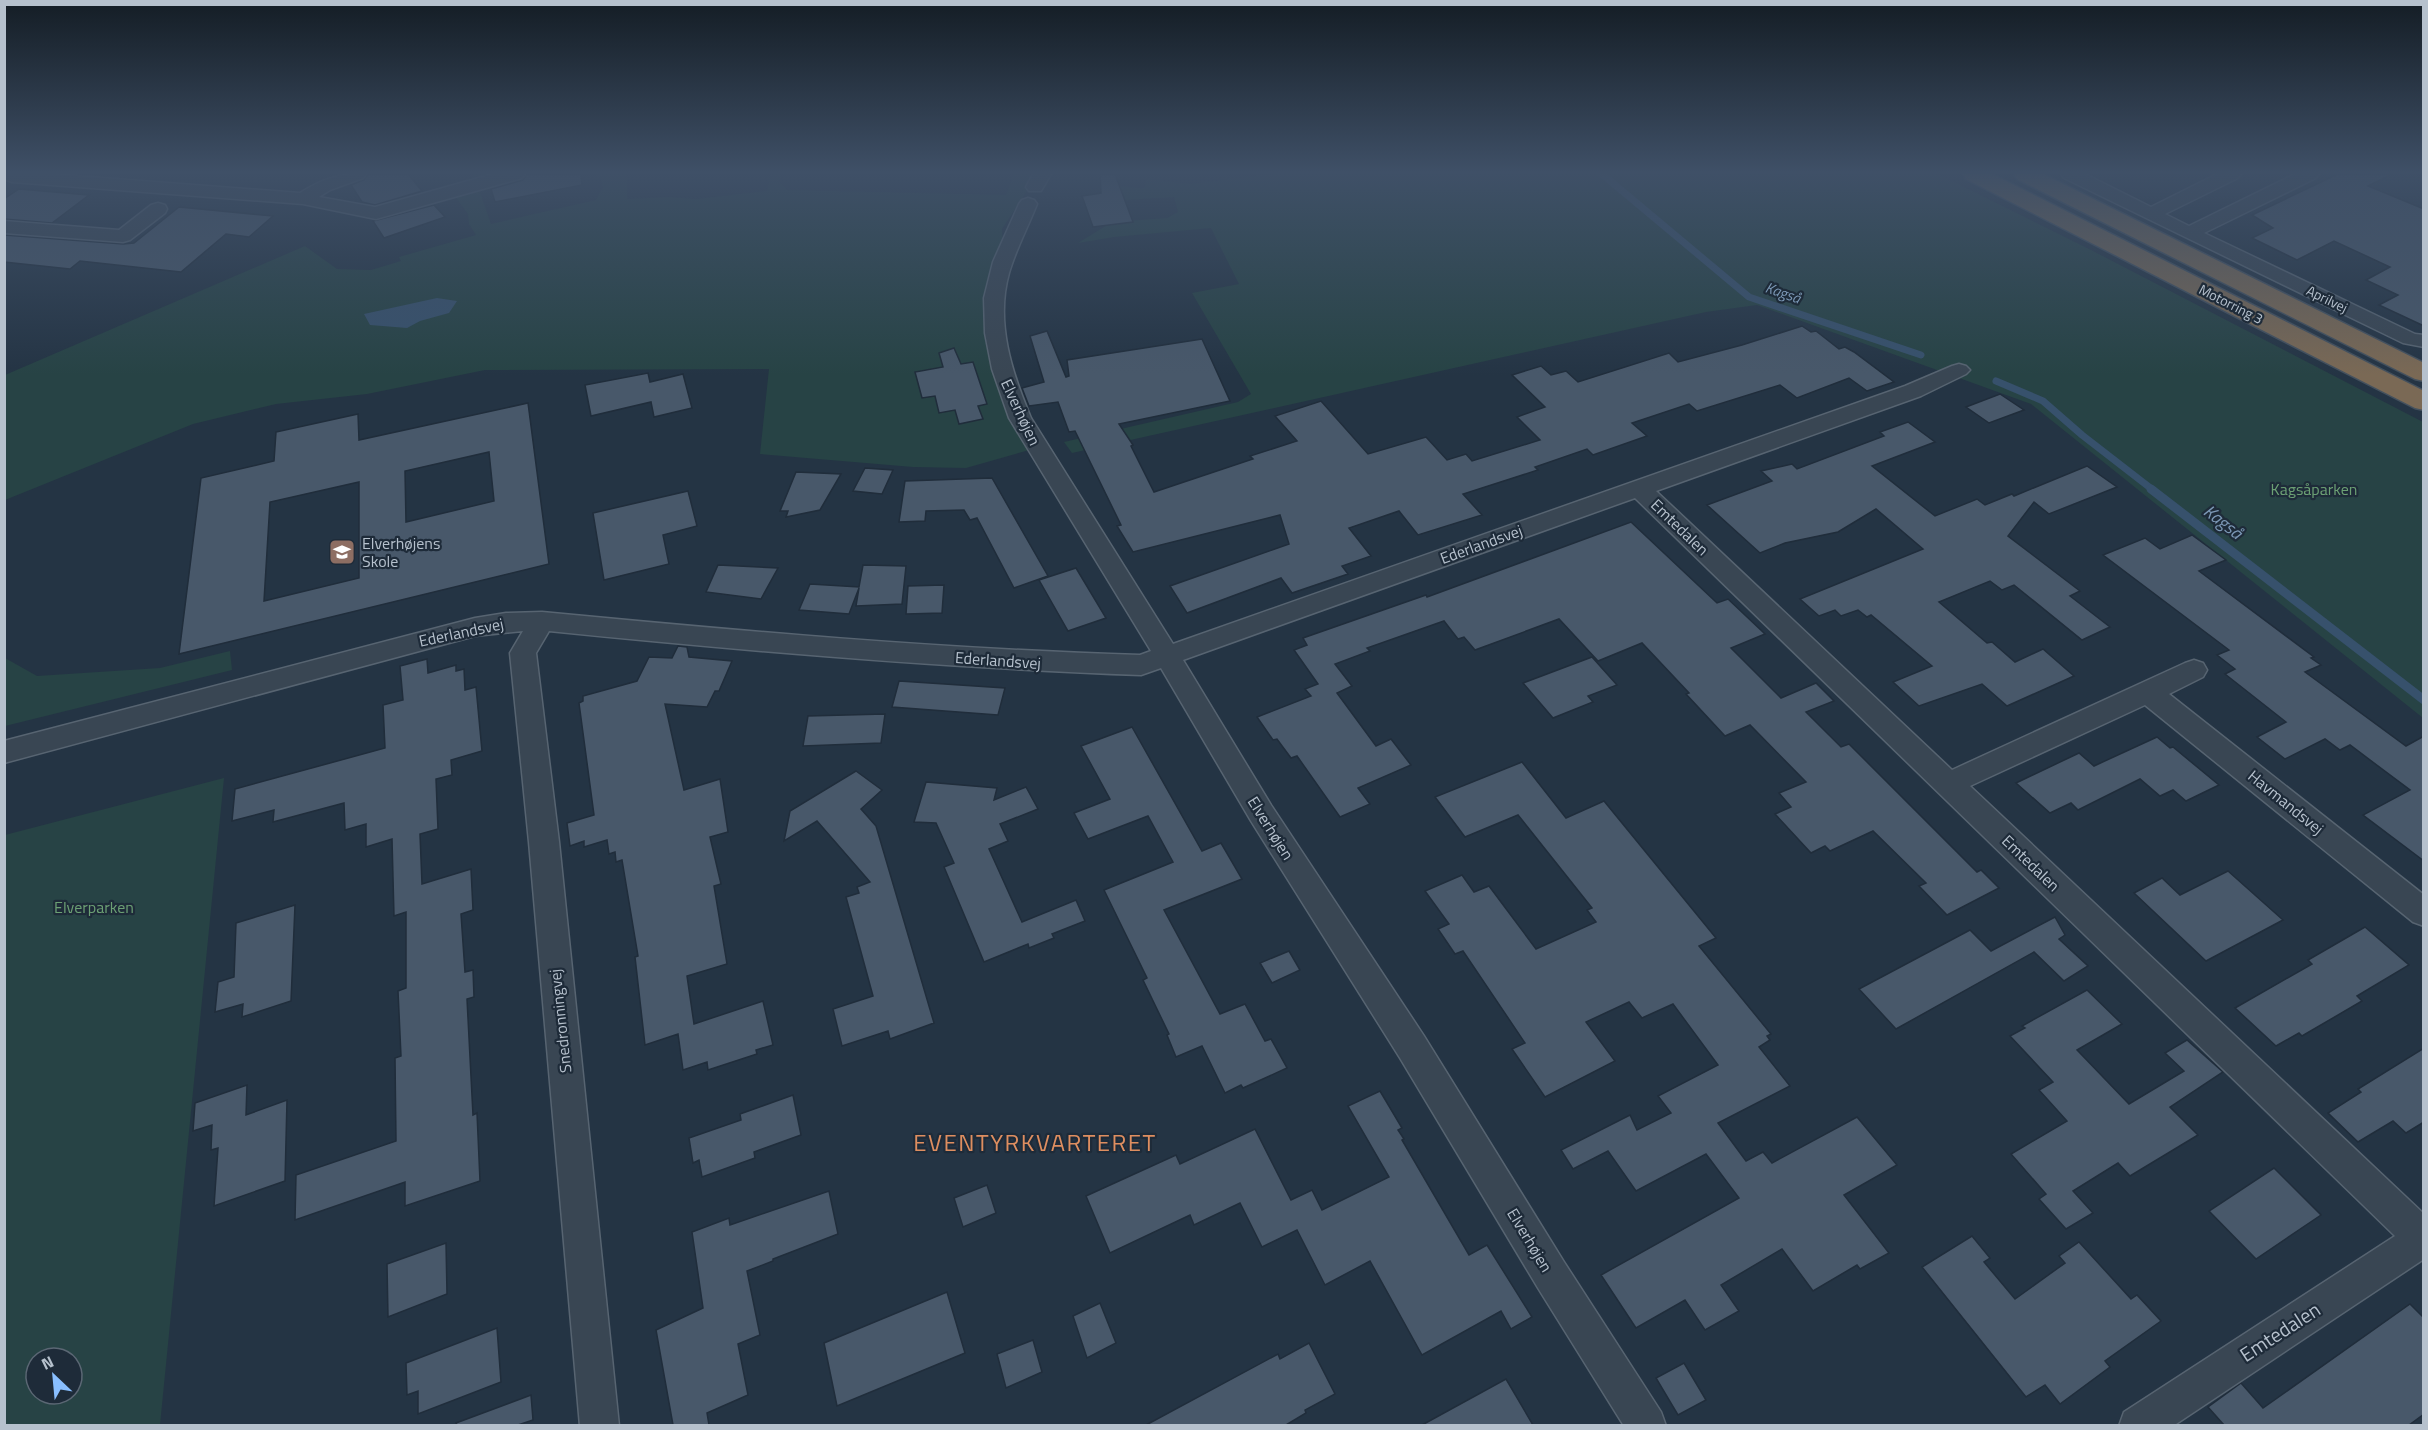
<svg xmlns="http://www.w3.org/2000/svg" width="2428" height="1430" viewBox="0 0 2428 1430" font-family="'Titillium Web',sans-serif">
<style>
.green{fill:#274345;fill-rule:evenodd}
.water{fill:#37516c}
.lines{fill:none;stroke-linecap:round;stroke-linejoin:round}
.stream-far1{stroke:#37516c;stroke-width:7}
.stream{stroke:#37516c;stroke-width:9}
.building{fill:#48586a;stroke:#202d3b;stroke-width:1.5;fill-rule:evenodd}
.minor-casing{stroke:#576471;stroke-width:3}
.motorway-casing{stroke:#44515e;stroke-width:3}
.minor{fill:#394653;fill-rule:evenodd}
.motorway{fill:#7a6955;fill-rule:evenodd}
.labels{text-anchor:middle;stroke-width:4.5;stroke-linejoin:round;paint-order:stroke}
.far-street-label{font-size:14px;fill:#b6c1cd;stroke:#1e2b39}
.far-water-label{font-size:15px;font-style:italic;fill:#7c98b6;stroke:#1e2b39}
.street-label{font-size:16px;fill:#b6c1cd;stroke:#1e2b39}
.park-label{font-size:16px;fill:#6ca074;stroke:#1e2b39}
.poi-label{font-size:16px;fill:#b6c1cd;stroke:#1e2b39;text-anchor:start}
.water-label{font-size:18px;font-style:italic;fill:#7c98b6;stroke:#1e2b39}
.near-street-label{font-size:20px;fill:#b6c1cd;stroke:#1e2b39}
.near-quarter-label{font-size:24px;letter-spacing:1.5px;fill:#de8e60;stroke:#1e2b39}
</style>
<rect width="100%" height="100%" fill="#243444"/>
<g class="green">
<path d="M 472,174 L 516,174 L 477,184 L 491,224 L 596,200 L 603,187 L 599,174 L 627,174 L 627,199 L 668,197 L 697,199 L 767,191 L 771,174 L 781,174 L 779,181 L 787,190 L 1006,195 L 1014,174 L 1038,174 L 1002,229 L 1004,263 L 996,333 L 1036,448 L 966,468 L 913,467 L 760,454 L 769,369 L 485,370 L 367,394 L 276,404 L 193,424 L 5,500 L 5,375 L 305,246 L 337,269 L 371,270 L 401,261 L 399,257 L 476,235 L 469,224 L 468,214 L 451,191 L 476,183 Z"/>
<path d="M 1273,174 L 1938,174 L 2091,250 L 2423,422 L 2423,718 L 2031,404 L 1757,305 L 1706,312 L 1072,453 L 1064,442 L 1238,402 L 1251,394 L 1192,293 L 1239,284 L 1211,228 L 1114,237 L 1078,243 L 1112,222 L 1167,218 L 1178,212 L 1174,197 L 1092,202 C 1107,181 1121,187 1144,188 L 1147,179 L 1191,184 Z"/>
<path d="M 230,651 L 232,670 L 5,726 L 5,658 L 37,676 L 160,668 Z"/>
<path d="M 224,778 L 160,1425 L 5,1425 L 5,835 ZM 36,1358 L 72,1358 L 72,1394 L 36,1394 Z"/>
</g>
<path class="water" d="M 437,298 L 457,301 L 449,313 L 420,321 L 407,328 L 370,325 L 364,314 Z"/>
<g class="lines">
<g class="stream-far1">
<path d="M 1602,174 L 1749,297 L 1921,355"/>
<path d="M 1996,381 L 2043,401 L 2082,435 L 2153,490"/>
</g>
<path class="stream" d="M 2151,489 L 2424,700"/>
</g>
<g class="building">
<path d="M 368,174 L 408,174 L 422,191 L 375,205 L 362,202 L 351,185 L 364,180 Z"/>
<path d="M 527,174 L 581,174 L 582,185 L 495,202 L 491,189 L 523,180 Z"/>
<path d="M 1100,174 L 1115,174 L 1133,222 L 1093,227 L 1082,196 L 1101,193 Z"/>
<path d="M 2338,174 L 2392,174 L 2368,186 L 2424,209 L 2424,326 L 2379,305 L 2398,295 L 2366,280 L 2390,267 L 2334,241 L 2297,260 L 2252,238 L 2273,228 L 2252,215 Z"/>
<path d="M 19,189 L 89,195 L 52,223 L 4,219 L 4,199 Z"/>
<path d="M 434,205 L 445,217 L 384,238 L 373,221 Z"/>
<path d="M 179,207 L 273,216 L 249,237 L 226,234 L 181,272 L 80,261 L 70,269 L 4,262 L 4,235 L 123,244 L 134,243 Z"/>
<path d="M 1802,326 L 1811,332 L 1816,331 L 1839,349 L 1845,347 L 1854,352 L 1894,382 L 1867,391 L 1849,378 L 1797,398 L 1780,385 L 1697,411 L 1689,404 L 1632,423 L 1647,436 L 1593,455 L 1587,449 L 1535,467 L 1538,470 L 1463,494 L 1482,515 L 1418,535 L 1399,511 L 1349,528 L 1371,556 L 1342,566 L 1348,574 L 1292,593 L 1281,578 L 1187,613 L 1170,586 L 1289,544 L 1280,515 L 1133,552 L 1117,526 L 1121,525 L 1075,431 L 1069,432 L 1058,402 L 1029,406 L 1022,388 L 1044,382 L 1030,336 L 1047,331 L 1066,377 L 1069,376 L 1067,360 L 1202,339 L 1230,401 L 1119,424 L 1133,445 L 1131,446 L 1154,492 L 1253,459 L 1250,456 L 1297,441 L 1275,416 L 1321,401 L 1368,454 L 1426,437 L 1447,460 L 1466,454 L 1472,461 L 1540,440 L 1517,417 L 1545,407 L 1512,375 L 1541,366 L 1551,375 L 1566,371 L 1578,382 L 1669,353 L 1678,362 L 1742,345 Z"/>
<path d="M 954,348 L 961,364 L 973,362 L 987,404 L 978,406 L 983,419 L 959,424 L 955,410 L 939,413 L 935,396 L 922,398 L 915,372 L 943,367 L 939,353 Z"/>
<path d="M 648,373 L 650,382 L 683,374 L 692,408 L 654,417 L 651,402 L 591,416 L 585,385 Z"/>
<path d="M 2000,394 L 2024,410 L 1989,423 L 1966,407 Z"/>
<path d="M 528,403 L 549,564 L 179,654 L 201,478 L 274,461 L 276,432 L 358,414 L 359,440 ZM 489,452 L 494,501 L 406,522 L 405,471 ZM 359,482 L 359,578 L 264,601 L 270,502 Z"/>
<path d="M 1908,422 L 1935,442 L 1872,466 L 1935,516 L 1977,499 L 1985,505 L 2012,494 L 2014,496 L 2087,466 L 2117,487 L 2049,514 L 2034,502 L 2008,536 L 2080,591 L 2070,596 L 2110,627 L 2082,640 L 2014,585 L 2002,590 L 1990,581 L 1939,602 L 1987,643 L 1992,642 L 2015,662 L 2043,649 L 2074,676 L 2007,706 L 1982,684 L 1919,706 L 1893,682 L 1932,666 L 1871,615 L 1867,617 L 1858,610 L 1841,616 L 1835,610 L 1819,616 L 1800,599 L 1923,549 L 1876,509 L 1838,532 L 1785,543 L 1760,553 L 1707,505 L 1772,481 L 1761,471 L 1792,464 L 1797,469 L 1884,436 L 1880,432 Z"/>
<path d="M 865,468 L 893,470 L 882,494 L 853,491 Z"/>
<path d="M 796,472 L 841,474 L 820,510 L 786,517 L 788,511 L 780,511 Z"/>
<path d="M 992,478 L 1048,576 L 1014,588 L 977,518 L 970,520 L 964,510 L 926,511 L 925,521 L 899,522 L 905,481 Z"/>
<path d="M 688,491 L 697,526 L 663,535 L 669,564 L 604,580 L 593,513 Z"/>
<path d="M 1631,522 L 1717,603 L 1728,599 L 1765,634 L 1731,648 L 1781,698 L 1816,683 L 1834,701 L 1806,712 L 1841,747 L 1849,744 L 1977,872 L 1981,870 L 1999,888 L 1947,915 L 1919,886 L 1926,883 L 1873,831 L 1830,851 L 1825,846 L 1811,853 L 1775,814 L 1791,807 L 1779,793 L 1806,782 L 1750,725 L 1725,736 L 1686,694 L 1689,693 L 1642,643 L 1598,661 L 1559,619 L 1475,650 L 1464,637 L 1458,639 L 1444,621 L 1367,648 L 1370,651 L 1335,664 L 1352,686 L 1337,693 L 1376,746 L 1391,739 L 1411,765 L 1358,788 L 1370,804 L 1340,817 L 1297,756 L 1291,758 L 1277,739 L 1273,740 L 1257,717 L 1311,696 L 1305,689 L 1318,684 L 1294,650 L 1307,645 L 1303,638 L 1426,595 L 1427,597 Z"/>
<path d="M 2192,535 L 2226,560 L 2199,571 L 2314,657 L 2311,658 L 2321,665 L 2305,672 L 2406,746 L 2424,736 L 2424,861 L 2363,815 L 2410,790 L 2350,745 L 2340,750 L 2325,739 L 2285,759 L 2257,737 L 2286,722 L 2225,674 L 2235,669 L 2217,655 L 2229,650 L 2103,555 L 2145,538 L 2160,549 Z"/>
<path d="M 718,565 L 778,568 L 761,599 L 706,592 Z"/>
<path d="M 863,565 L 906,566 L 902,604 L 856,606 L 859,588 L 849,614 L 799,610 L 810,584 L 859,587 Z"/>
<path d="M 1076,568 L 1106,618 L 1068,631 L 1039,580 Z"/>
<path d="M 944,585 L 942,613 L 906,614 L 908,586 Z"/>
<path d="M 678,646 L 687,647 L 689,657 L 732,661 L 719,691 L 715,691 L 707,707 L 665,704 L 684,790 L 720,779 L 728,832 L 710,837 L 721,884 L 714,886 L 727,964 L 687,976 L 694,1024 L 763,1001 L 773,1045 L 756,1050 L 757,1054 L 708,1070 L 707,1062 L 683,1070 L 678,1034 L 645,1045 L 635,957 L 638,956 L 622,860 L 616,862 L 615,852 L 609,854 L 607,840 L 584,847 L 584,841 L 570,846 L 567,823 L 594,815 L 579,703 L 583,701 L 583,696 L 637,681 L 649,657 L 672,658 Z"/>
<path d="M 1592,657 L 1617,685 L 1588,696 L 1593,702 L 1553,718 L 1523,683 Z"/>
<path d="M 427,659 L 428,673 L 456,665 L 456,671 L 464,669 L 465,690 L 476,687 L 482,751 L 451,760 L 452,775 L 436,779 L 438,829 L 420,834 L 422,884 L 471,869 L 473,910 L 461,914 L 465,972 L 473,970 L 474,997 L 467,999 L 473,1115 L 477,1113 L 480,1181 L 405,1206 L 405,1182 L 295,1220 L 296,1175 L 396,1141 L 395,1058 L 401,1056 L 398,991 L 406,988 L 406,912 L 394,916 L 392,839 L 366,847 L 366,824 L 345,830 L 344,803 L 273,822 L 274,810 L 232,821 L 235,789 L 385,748 L 383,705 L 403,700 L 400,666 Z"/>
<path d="M 899,681 L 1005,688 L 998,715 L 892,707 Z"/>
<path d="M 885,714 L 881,743 L 803,746 L 808,716 Z"/>
<path d="M 1132,727 L 1202,851 L 1221,843 L 1242,879 L 1164,910 L 1220,1014 L 1245,1004 L 1265,1041 L 1271,1039 L 1287,1068 L 1243,1088 L 1241,1085 L 1225,1093 L 1202,1046 L 1176,1057 L 1167,1035 L 1169,1034 L 1143,980 L 1147,978 L 1104,890 L 1173,862 L 1148,816 L 1088,839 L 1074,813 L 1110,799 L 1081,746 Z"/>
<path d="M 2157,737 L 2170,748 L 2173,747 L 2219,785 L 2186,801 L 2173,790 L 2160,796 L 2140,779 L 2078,810 L 2071,803 L 2050,813 L 2016,783 L 2079,753 L 2094,766 Z"/>
<path d="M 1522,762 L 1566,818 L 1604,801 L 1716,938 L 1699,946 L 1771,1034 L 1767,1036 L 1770,1040 L 1759,1047 L 1790,1086 L 1718,1123 L 1746,1161 L 1763,1152 L 1772,1163 L 1857,1117 L 1897,1165 L 1844,1195 L 1889,1253 L 1860,1269 L 1857,1265 L 1813,1291 L 1782,1249 L 1721,1285 L 1739,1311 L 1705,1330 L 1685,1300 L 1636,1328 L 1601,1275 L 1739,1198 L 1706,1154 L 1636,1191 L 1608,1151 L 1573,1169 L 1561,1150 L 1630,1115 L 1637,1130 L 1671,1113 L 1658,1096 L 1718,1065 L 1673,1004 L 1642,1018 L 1629,1002 L 1586,1022 L 1615,1061 L 1545,1097 L 1512,1049 L 1525,1043 L 1463,951 L 1455,954 L 1438,929 L 1449,924 L 1425,891 L 1462,875 L 1474,892 L 1489,886 L 1536,949 L 1596,922 L 1587,910 L 1592,908 L 1518,815 L 1465,837 L 1435,797 Z"/>
<path d="M 856,771 L 882,790 L 861,809 L 876,826 L 934,1023 L 890,1039 L 888,1031 L 842,1046 L 833,1009 L 873,996 L 846,897 L 859,893 L 857,887 L 870,882 L 817,821 L 784,841 L 790,811 Z"/>
<path d="M 926,782 L 997,788 L 994,800 L 1026,787 L 1038,809 L 1000,824 L 1008,841 L 989,849 L 1022,922 L 1076,900 L 1085,921 L 1052,934 L 1054,938 L 1029,948 L 1028,944 L 984,962 L 944,867 L 954,863 L 936,823 L 914,822 Z"/>
<path d="M 2228,871 L 2283,920 L 2206,961 L 2134,893 L 2162,878 L 2180,895 Z"/>
<path d="M 295,905 L 291,1001 L 242,1017 L 243,1004 L 215,1012 L 218,982 L 234,977 L 236,923 Z"/>
<path d="M 2055,917 L 2065,935 L 2059,939 L 2088,966 L 2064,981 L 2034,952 L 1896,1029 L 1859,989 L 1970,930 L 1991,951 Z"/>
<path d="M 2365,927 L 2409,965 L 2357,996 L 2362,1001 L 2302,1036 L 2299,1033 L 2276,1046 L 2235,1008 L 2312,964 L 2308,960 Z"/>
<path d="M 1289,951 L 1300,970 L 1272,983 L 1260,963 Z"/>
<path d="M 2087,990 L 2122,1024 L 2077,1050 L 2129,1104 L 2184,1071 L 2165,1053 L 2187,1040 L 2223,1072 L 2170,1107 L 2198,1135 L 2130,1176 L 2118,1163 L 2073,1191 L 2093,1213 L 2066,1229 L 2039,1199 L 2046,1194 L 2011,1154 L 2067,1121 L 2039,1090 L 2053,1082 L 2010,1036 L 2025,1028 L 2022,1026 Z"/>
<path d="M 2424,1048 L 2424,1122 L 2406,1133 L 2393,1121 L 2358,1142 L 2328,1113 L 2361,1092 L 2358,1089 Z"/>
<path d="M 247,1085 L 246,1115 L 287,1100 L 285,1181 L 214,1206 L 218,1148 L 211,1150 L 212,1125 L 193,1131 L 195,1103 Z"/>
<path d="M 1380,1091 L 1402,1128 L 1398,1130 L 1404,1139 L 1402,1140 L 1469,1255 L 1487,1245 L 1532,1317 L 1511,1329 L 1501,1311 L 1422,1355 L 1370,1261 L 1325,1285 L 1297,1230 L 1262,1247 L 1240,1203 L 1194,1225 L 1190,1215 L 1110,1253 L 1086,1196 L 1176,1155 L 1180,1164 L 1255,1129 L 1291,1200 L 1312,1190 L 1322,1210 L 1389,1177 L 1348,1106 Z"/>
<path d="M 793,1095 L 801,1135 L 754,1152 L 755,1158 L 702,1177 L 699,1160 L 693,1163 L 689,1138 L 741,1120 L 740,1114 Z"/>
<path d="M 2274,1168 L 2321,1215 L 2256,1259 L 2209,1211 Z"/>
<path d="M 987,1185 L 996,1213 L 963,1227 L 954,1198 Z"/>
<path d="M 829,1191 L 838,1234 L 773,1259 L 773,1261 L 747,1271 L 760,1335 L 738,1344 L 748,1395 L 707,1413 L 709,1425 L 673,1425 L 656,1330 L 703,1308 L 692,1232 L 729,1218 L 730,1225 Z"/>
<path d="M 1972,1236 L 1990,1258 L 1984,1262 L 2015,1299 L 2065,1263 L 2059,1256 L 2079,1242 L 2131,1299 L 2137,1295 L 2161,1321 L 2105,1361 L 2110,1367 L 2060,1404 L 2045,1385 L 2026,1397 L 1922,1267 Z"/>
<path d="M 446,1243 L 447,1294 L 388,1317 L 387,1264 Z"/>
<path d="M 947,1292 L 965,1353 L 837,1406 L 824,1343 Z"/>
<path d="M 1100,1303 L 1116,1343 L 1087,1358 L 1073,1316 Z"/>
<path d="M 2410,1304 L 2424,1318 L 2424,1414 L 2409,1425 L 2224,1425 L 2208,1407 L 2241,1383 L 2263,1408 Z"/>
<path d="M 497,1328 L 501,1382 L 418,1414 L 418,1391 L 407,1395 L 406,1363 Z"/>
<path d="M 1033,1340 L 1042,1372 L 1006,1388 L 997,1354 Z"/>
<path d="M 1309,1343 L 1335,1394 L 1305,1410 L 1306,1413 L 1286,1425 L 1146,1425 L 1278,1354 L 1280,1359 Z"/>
<path d="M 1684,1363 L 1706,1400 L 1678,1415 L 1656,1378 Z"/>
<path d="M 1506,1379 L 1533,1425 L 1422,1425 Z"/>
<path d="M 531,1395 L 533,1420 L 518,1425 L 457,1425 L 456,1423 Z"/>
</g>
<g class="lines">
<defs>
<g id="minor">
<path d="M 50,174 L 300,193 C 324,178 337,174 366,174 L 363,178 L 330,190 L 319,197 L 375,207 L 493,174 L 525,174 L 522,178 L 376,219 L 303,204 L 12,182 L 4,179 L 5,174 Z"/>
<path d="M 1033,174 L 1051,174 L 1041,191 L 1029,191 L 1026,187 Z"/>
<path d="M 2061,174 L 2085,174 L 2151,207 L 2217,174 L 2241,174 L 2238,178 L 2165,214 L 2189,226 L 2295,174 L 2319,174 L 2316,178 L 2204,233 L 2415,334 L 2424,335 L 2424,347 L 2403,343 L 2064,178 Z"/>
<path d="M 1028,198 L 1034,200 L 1037,204 C 1028,227 1016,249 1009,273 C 995,322 1012,373 1031,418 L 1173,644 L 1905,386 L 1952,366 L 1959,364 L 1966,366 L 1970,370 L 1966,374 L 1921,396 L 1656,491 L 1952,770 L 2185,663 L 2194,660 L 2203,663 L 2207,670 L 2203,677 L 2169,694 L 2424,895 L 2424,926 L 2413,922 L 2145,705 L 1970,786 L 2424,1214 L 2424,1259 L 2173,1426 L 2119,1426 L 2124,1412 L 2395,1236 L 1635,498 L 1183,660 L 1271,805 L 1424,1036 L 1564,1262 L 1661,1412 L 1666,1426 L 1624,1426 L 1538,1288 L 1400,1058 L 1251,821 L 1161,668 L 1141,675 C 943,668 746,651 549,631 L 536,653 L 559,842 L 619,1426 L 580,1426 L 529,842 L 510,653 L 523,631 L 475,636 L 4,763 L 4,741 L 475,618 L 506,613 L 542,612 C 741,631 940,649 1140,655 L 1151,651 L 1009,418 L 992,369 L 985,333 L 984,298 L 993,262 L 1019,204 L 1022,200 Z"/>
<path d="M 158,203 L 165,205 L 167,209 L 165,213 L 130,240 L 123,242 L 4,233 L 4,221 L 119,230 L 151,205 Z"/>
</g>
<g id="motorway">
<path d="M 1963,174 L 1992,174 L 2424,391 L 2424,410 L 2415,408 L 1966,179 Z"/>
<path d="M 2014,174 L 2043,174 L 2424,363 L 2424,381 L 2415,379 L 2017,179 Z"/>
</g>
</defs>
<use href="#minor" class="minor-casing"/>
<use href="#motorway" class="motorway-casing"/>
<use href="#minor" class="minor"/>
<use href="#motorway" class="motorway"/>
</g>
<linearGradient id="sky" x2="0" y2="1"><stop stop-color="#141d25"/><stop offset="0.46" stop-color="#3f5067"/><stop offset="1" stop-color="#3f5067" stop-opacity="0"/></linearGradient>
<rect width="2428" height="375" fill="url(#sky)"/>
<defs>
<symbol id="school-square" viewBox="-11 -11 22 22"><rect x="-9" y="-9" width="18" height="18" rx="4" fill="#8d6e63" stroke="#1e2b39"/><path d="M0-5L7-2L0 1L-7-2ZM-4 1L0 2.5L4 1V4Q0 6-4 4Z" fill="#fff"/></symbol>
</defs>
<g fill-rule="evenodd">
<use href="#school-square" x="327" y="537" width="30" height="30"/>
</g>
<g class="labels">
<g class="far-street-label">
<text transform="translate(2327 299) rotate(26)" y="5">Aprilvej</text>
<text transform="translate(2231 304) rotate(27)" y="5">Motorring 3</text>
</g>
<g class="far-water-label">
<text transform="translate(1783 293) rotate(19)" y="5">Kagså</text>
</g>
<g class="street-label">
<text transform="translate(1021 412) rotate(65)" y="6">Elverhøjen</text>
<text transform="translate(1680 527) rotate(44)" y="6">Emtedalen</text>
<text transform="translate(1481 544) rotate(-20)" y="6">Ederlandsvej</text>
<text transform="translate(461 632) rotate(-12)" y="6">Ederlandsvej</text>
<text transform="translate(998 660) rotate(4)" y="6">Ederlandsvej</text>
<text transform="translate(2286 802) rotate(39)" y="6">Havmandsvej</text>
<text transform="translate(1271 828) rotate(58)" y="6">Elverhøjen</text>
<text transform="translate(2031 863) rotate(44)" y="6">Emtedalen</text>
<text transform="translate(560 1021) rotate(-96)" y="6">Snedronningvej</text>
<text transform="translate(1530 1240) rotate(59)" y="6">Elverhøjen</text>
</g>
<g class="park-label">
<text x="2314" y="495">Kagsåparken</text>
<text x="94" y="913">Elverparken</text>
</g>
<g class="poi-label">
<text x="362" y="549">Elverhøjens<tspan x="362" dy="18">Skole</tspan></text>
</g>
<g class="water-label">
<text transform="translate(2223 522) rotate(38)" y="6">Kagså</text>
</g>
<g class="near-street-label">
<text transform="translate(2280 1332) rotate(-33)" y="7">Emtedalen</text>
</g>
<g class="near-quarter-label">
<text x="1035" y="1151">EVENTYRKVARTERET</text>
</g>
</g>
<rect width="2428" height="1430" fill="none" stroke="#b6c1cd" stroke-width="12"/>
<g transform="translate(54 1376) rotate(334)"><circle r="28" fill="#1e2b39" stroke="#5b6774" stroke-width="1.5"/>
<path d="M0-4.5L10 22L0 15L-10 22Z" fill="#89bfff"/>
<text y="-9" font-size="16" font-weight="bold" text-anchor="middle" fill="#b6c1cd">N</text>
</g>
</svg>
